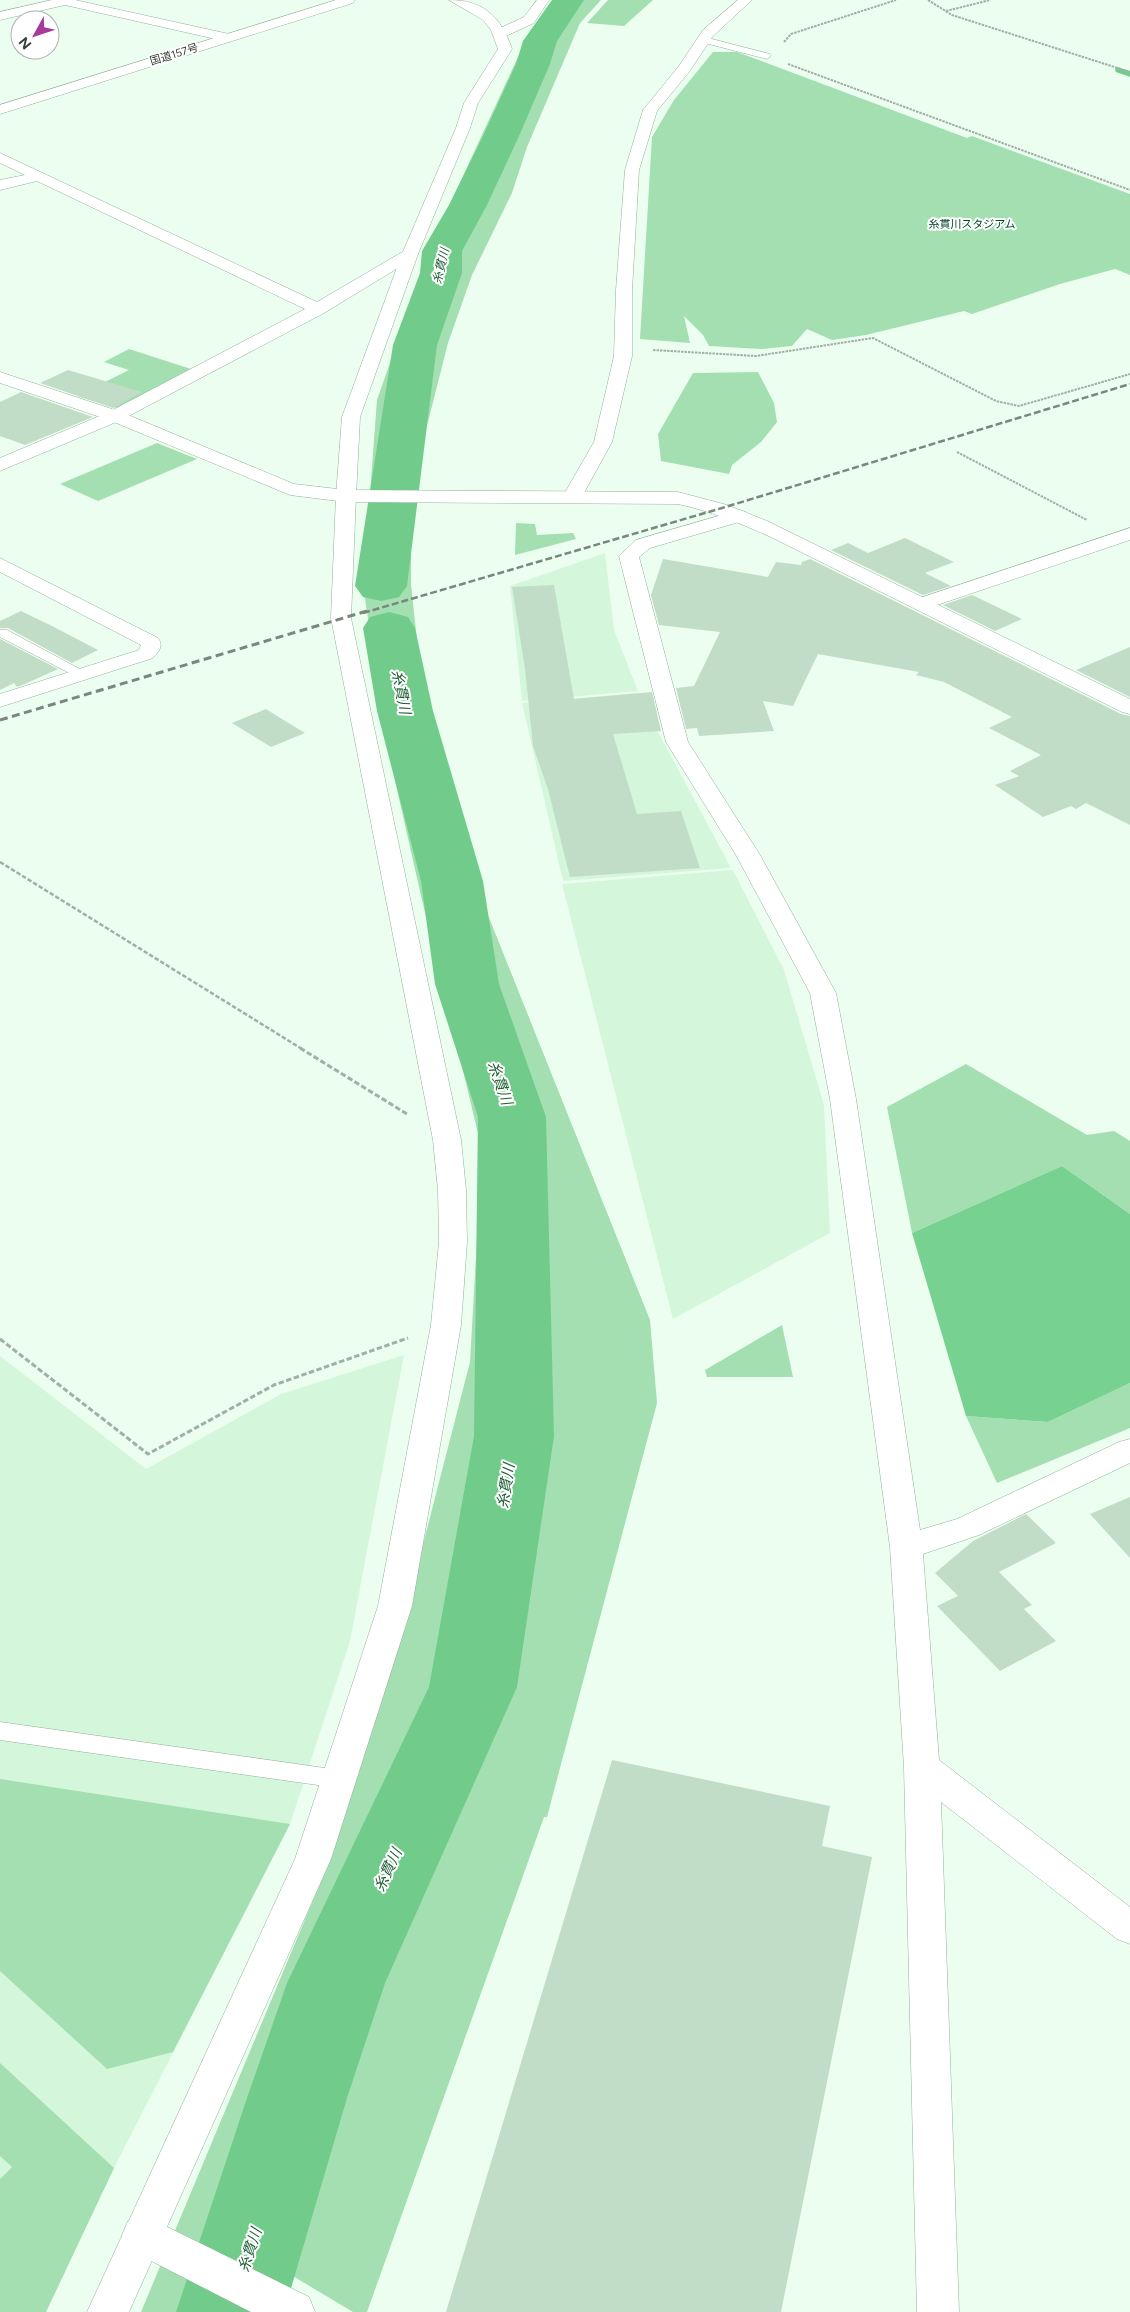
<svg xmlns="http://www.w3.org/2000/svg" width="1130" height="2312" viewBox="0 0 1130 2312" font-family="Figtree,'Noto Sans JP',sans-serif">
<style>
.built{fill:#d4f7db}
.green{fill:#a3dfb1}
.forest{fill:#77d190}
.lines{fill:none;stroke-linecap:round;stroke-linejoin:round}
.stream{stroke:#71cc8b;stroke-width:5.5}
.river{fill:#71cc8b;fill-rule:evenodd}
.building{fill:#c1ddc7}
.service-casing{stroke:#94af9a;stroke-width:1}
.minor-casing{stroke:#94af9a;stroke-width:1}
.tertiary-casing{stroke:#94af9a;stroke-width:1}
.secondary-casing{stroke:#94af9a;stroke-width:1}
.trunk-casing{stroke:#94af9a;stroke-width:1}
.path-far2{stroke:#a1b0a5;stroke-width:2;stroke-dasharray:2.5 1;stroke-linecap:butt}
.path-far1{stroke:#a1b0a5;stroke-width:2.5;stroke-dasharray:4.5 2;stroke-linecap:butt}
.path{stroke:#a1b0a5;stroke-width:3;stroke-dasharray:5.5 2.5;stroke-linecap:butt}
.service{fill:#fff;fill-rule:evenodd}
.minor{fill:#fff;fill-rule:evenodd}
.tertiary{fill:#fff;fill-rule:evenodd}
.secondary{fill:#fff;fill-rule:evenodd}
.trunk{fill:#fff;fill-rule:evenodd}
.rail-far1{stroke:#7a877d;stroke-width:2.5;stroke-dasharray:7 3;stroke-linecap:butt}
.rail{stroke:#7a877d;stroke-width:3;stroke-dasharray:8 4.5;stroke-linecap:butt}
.labels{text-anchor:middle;stroke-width:4;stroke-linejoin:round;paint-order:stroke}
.far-street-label{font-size:11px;fill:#343f37;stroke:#fff}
.far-park-label{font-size:11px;fill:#004820;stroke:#fff}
.far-water-label{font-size:12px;font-style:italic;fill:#216036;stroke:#fff}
.water-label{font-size:15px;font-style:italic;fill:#216036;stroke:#fff}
</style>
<rect width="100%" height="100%" fill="#ecfef0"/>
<g class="built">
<path d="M 605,553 L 614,630 L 638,691 L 522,701 L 510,586 Z"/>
<path d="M 637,693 L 731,868 L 563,881 L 522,703 Z"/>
<path d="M 733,870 L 784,970 L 824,1105 L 830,1233 L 673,1319 L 562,884 Z"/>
<path d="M 404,1355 L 350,1641 L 290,1824 L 114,2168 L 46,2312 L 0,2312 L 0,1356 L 146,1469 L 281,1394 Z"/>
</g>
<g class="green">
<path d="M 555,0 L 601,0 L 580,23 L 527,147 L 512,193 L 472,275 L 448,343 L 411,489 L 411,584 L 418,650 L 439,743 L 476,885 L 650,1320 L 657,1403 L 547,1817 L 544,1817 L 367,2312 L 353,2312 L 271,2263 L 251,2312 L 141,2312 L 329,1862 L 411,1591 L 470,1362 L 482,1150 L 422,900 L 389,754 L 363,586 L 377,400 L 431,245 L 530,31 Z"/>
<path d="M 608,0 L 653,0 L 624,26 L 587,23 Z"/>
<path d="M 713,52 L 737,52 L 967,138 L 972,136 L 1130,194 L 1130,275 L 1115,269 L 1060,284 L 972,314 L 964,311 L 866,335 L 832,340 L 807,329 L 792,346 L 761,349 L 709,346 L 703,335 L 684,316 L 690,343 L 640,339 L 652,137 L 674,100 Z"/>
<path d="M 129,349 L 191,369 L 117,408 L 77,396 L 129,370 L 104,362 Z"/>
<path d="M 758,372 L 774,403 L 777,422 L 761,442 L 732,465 L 729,474 L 661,461 L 658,434 L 693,373 Z"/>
<path d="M 157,443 L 197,459 L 98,501 L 60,484 Z"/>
<path d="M 516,523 L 535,524 L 537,535 L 573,533 L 576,539 L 515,555 Z"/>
<path d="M 966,1064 L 1087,1135 L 1114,1131 L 1130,1141 L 1130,1214 L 1062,1166 L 912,1233 L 887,1107 Z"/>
<path d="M 782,1325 L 793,1377 L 707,1377 L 705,1370 Z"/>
<path d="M 1130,1383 L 1130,1428 L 997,1483 L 966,1416 L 1048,1422 Z"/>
<path d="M 0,1779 L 290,1824 L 173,2052 L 107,2069 L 0,1971 Z"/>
<path d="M 0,2063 L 114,2168 L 46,2312 L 0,2312 L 0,2179 L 12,2167 L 0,2156 Z"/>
</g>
<path class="forest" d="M 1062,1166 L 1130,1214 L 1130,1383 L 1048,1422 L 966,1416 L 912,1233 Z"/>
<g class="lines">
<path class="stream" d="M 1118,70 L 1130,74"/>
<g class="river">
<path d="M 552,0 L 584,0 L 557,41 L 550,64 L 519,136 L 487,205 L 462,251 L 462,273 L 437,345 L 407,586 L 399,597 L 381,601 L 363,597 L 355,586 L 393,345 L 420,273 L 422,251 L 449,205 L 483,136 L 516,64 L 523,41 Z"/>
<path d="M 389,612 L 408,617 L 415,628 L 433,711 L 483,881 L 499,984 L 546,1117 L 554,1436 L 517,1687 L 385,1983 L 347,2098 L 284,2312 L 176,2312 L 247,2098 L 287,1983 L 429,1687 L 474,1436 L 478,1117 L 435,984 L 421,881 L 377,711 L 363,628 L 370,617 Z"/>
</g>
</g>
<g class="building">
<path d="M 68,370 L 142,392 L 113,408 L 40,383 Z"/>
<path d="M 21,392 L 93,417 L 25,445 L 0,436 L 0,402 Z"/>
<path d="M 905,538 L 954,562 L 925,573 L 951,586 L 923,595 L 831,550 L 848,543 L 868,553 Z"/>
<path d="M 663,559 L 768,577 L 776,562 L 801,565 L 802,562 L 810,559 L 1121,714 L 1130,716 L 1130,825 L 1086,803 L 1076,809 L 1071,806 L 1043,817 L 995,785 L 1019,776 L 1010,771 L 1041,755 L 989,728 L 1012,717 L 944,682 L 916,675 L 919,672 L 818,654 L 793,706 L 763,701 L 774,731 L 699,736 L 697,728 L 686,729 L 676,688 L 694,686 L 720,632 L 659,625 L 651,595 Z"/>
<path d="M 554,585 L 574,699 L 652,692 L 661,731 L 613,734 L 637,814 L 681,811 L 700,868 L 570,877 L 548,789 L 533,746 L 525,669 L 512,587 Z"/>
<path d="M 972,595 L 1022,619 L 995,631 L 943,605 Z"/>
<path d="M 21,611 L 52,626 L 98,650 L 72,663 L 8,628 L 0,628 L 0,621 Z"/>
<path d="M 0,639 L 58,669 L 25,684 L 17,687 L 14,683 L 0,690 Z"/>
<path d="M 1130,647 L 1130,697 L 1076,670 Z"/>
<path d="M 266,709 L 277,716 L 305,733 L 271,747 L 232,723 Z"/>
<path d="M 1130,1497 L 1130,1558 L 1090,1514 Z"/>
<path d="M 1026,1514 L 1056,1543 L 999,1572 L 1032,1605 L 1024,1609 L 1056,1641 L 1000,1671 L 937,1606 L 958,1596 L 935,1573 L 973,1541 Z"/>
<path d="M 612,1760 L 830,1806 L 822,1846 L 872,1857 L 781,2312 L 446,2312 Z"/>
</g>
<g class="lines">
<defs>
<g id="service">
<path d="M 704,37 L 770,54 L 771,56 L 767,59 L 701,42 L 701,38 Z"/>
<path d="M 0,630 L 7,630 L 89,674 L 87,677 L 77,677 L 0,637 Z"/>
<path d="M 0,1722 L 339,1770 L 347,1773 L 350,1779 L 347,1785 L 339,1788 L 0,1740 Z"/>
</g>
<g id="minor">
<path d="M 52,0 L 75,0 L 229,34 L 236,38 L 229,42 L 65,5 L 0,20 L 0,12 Z"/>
<path d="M 537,0 L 549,0 L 534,23 L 506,36 L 496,36 L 494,33 L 496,30 L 524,17 Z"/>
<path d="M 0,153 L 317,302 L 404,251 L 416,251 L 418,254 L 416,257 L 324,313 L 121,420 L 0,471 L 0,458 L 109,412 L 305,309 L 37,181 L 0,190 L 0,180 L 25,175 L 0,163 Z"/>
<path d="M 739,510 L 746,512 L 749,516 L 746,520 L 650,548 L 639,557 L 688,742 L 760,855 L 836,993 L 856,1099 L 920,1530 L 957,1519 L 1119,1442 L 1130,1439 L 1130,1463 L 979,1535 L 923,1554 L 939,1760 L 1130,1907 L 1130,1944 L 1117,1939 L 941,1802 L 959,2312 L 917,2312 L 904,1767 L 890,1547 L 830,1099 L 810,993 L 736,855 L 666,742 L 619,556 L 636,540 Z"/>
<path d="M 0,558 L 158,638 C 164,646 159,651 153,658 L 0,707 L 0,694 L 139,650 L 141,645 L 0,572 Z"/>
<path d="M 143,2215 L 309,2297 L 315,2312 L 251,2312 L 128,2249 L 122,2235 L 128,2221 Z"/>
</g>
<g id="tertiary">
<path d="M 449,0 C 484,0 501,17 512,49 L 478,103 L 470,128 L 418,254 L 360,417 L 356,496 L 351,618 L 461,1140 L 466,1190 L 467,1242 L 461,1325 L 412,1606 L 331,1859 L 129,2312 L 87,2312 L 295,1859 L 378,1606 L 431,1325 L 439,1242 L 438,1190 L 433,1140 L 331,618 L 336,496 L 342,417 L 402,254 L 456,128 L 464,103 L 498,49 L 491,30 L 483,20 Z"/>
<path d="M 738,0 L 752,0 L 713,36 L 689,72 L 657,111 L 639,170 L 632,290 L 632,356 L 612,442 L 580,500 L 573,502 L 566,500 L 563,496 L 594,442 L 614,356 L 616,290 L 625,170 L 643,110 L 679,66 L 703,30 Z"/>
<path d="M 1130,528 L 1130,540 L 931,607 L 924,609 L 917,607 L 914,603 L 917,599 Z"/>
</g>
<path id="secondary" d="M 0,372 L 121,412 L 294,484 L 346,490 L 678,492 L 727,505 L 767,521 L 1130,699 L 1130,714 L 1122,712 L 773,538 C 742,524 711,511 678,504 L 346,502 L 290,495 L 109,420 L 0,383 Z"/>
<path id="trunk" d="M 336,0 L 355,0 L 353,3 L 0,114 L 0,105 Z"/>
</defs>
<use href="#service" class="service-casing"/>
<use href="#minor" class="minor-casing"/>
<use href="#tertiary" class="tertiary-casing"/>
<use href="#secondary" class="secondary-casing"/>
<use href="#trunk" class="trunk-casing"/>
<g class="path-far2">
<path d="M 928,0 L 952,15 L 1130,72"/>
<path d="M 946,11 L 990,0"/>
<path d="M 784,42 L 791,34 L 896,0"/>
<path d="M 788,64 L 1130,190"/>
<path d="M 653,350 L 756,356 L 873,338 L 996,401 L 1019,406 L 1130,374"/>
<path d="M 957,452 L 1087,520"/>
</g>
<path class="path-far1" d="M 0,862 L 302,1049"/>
<g class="path">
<path d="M 300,1048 L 407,1114"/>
<path d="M 0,1339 L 148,1454 L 274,1385 L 408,1338"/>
</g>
<use href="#service" class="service"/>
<use href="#minor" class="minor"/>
<use href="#tertiary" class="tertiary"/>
<use href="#secondary" class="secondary"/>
<use href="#trunk" class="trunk"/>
<path class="rail-far1" d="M 363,613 L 722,508 L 1130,384"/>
<path class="rail" d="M 0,720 L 367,611"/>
</g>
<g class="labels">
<g class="far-street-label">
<text transform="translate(174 54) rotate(-17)" y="4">国道157号</text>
</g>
<g class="far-park-label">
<text x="972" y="228">糸貫川スタジアム</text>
</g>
<g class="far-water-label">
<text transform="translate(441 266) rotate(-77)" y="4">糸貫川</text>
</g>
<g class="water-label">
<text transform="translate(401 692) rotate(79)" y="5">糸貫川</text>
<text transform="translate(500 1083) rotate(71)" y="5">糸貫川</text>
<text transform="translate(506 1486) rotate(-81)" y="5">糸貫川</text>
<text transform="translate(388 1870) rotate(-65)" y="5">糸貫川</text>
<text transform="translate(250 2250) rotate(-72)" y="5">糸貫川</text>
</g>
</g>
<g transform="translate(35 35) rotate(230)"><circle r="24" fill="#ffffff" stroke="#aeb2af"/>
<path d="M0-4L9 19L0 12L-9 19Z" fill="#a63b9c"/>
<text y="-8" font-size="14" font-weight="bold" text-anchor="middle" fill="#343f37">N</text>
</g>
</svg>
